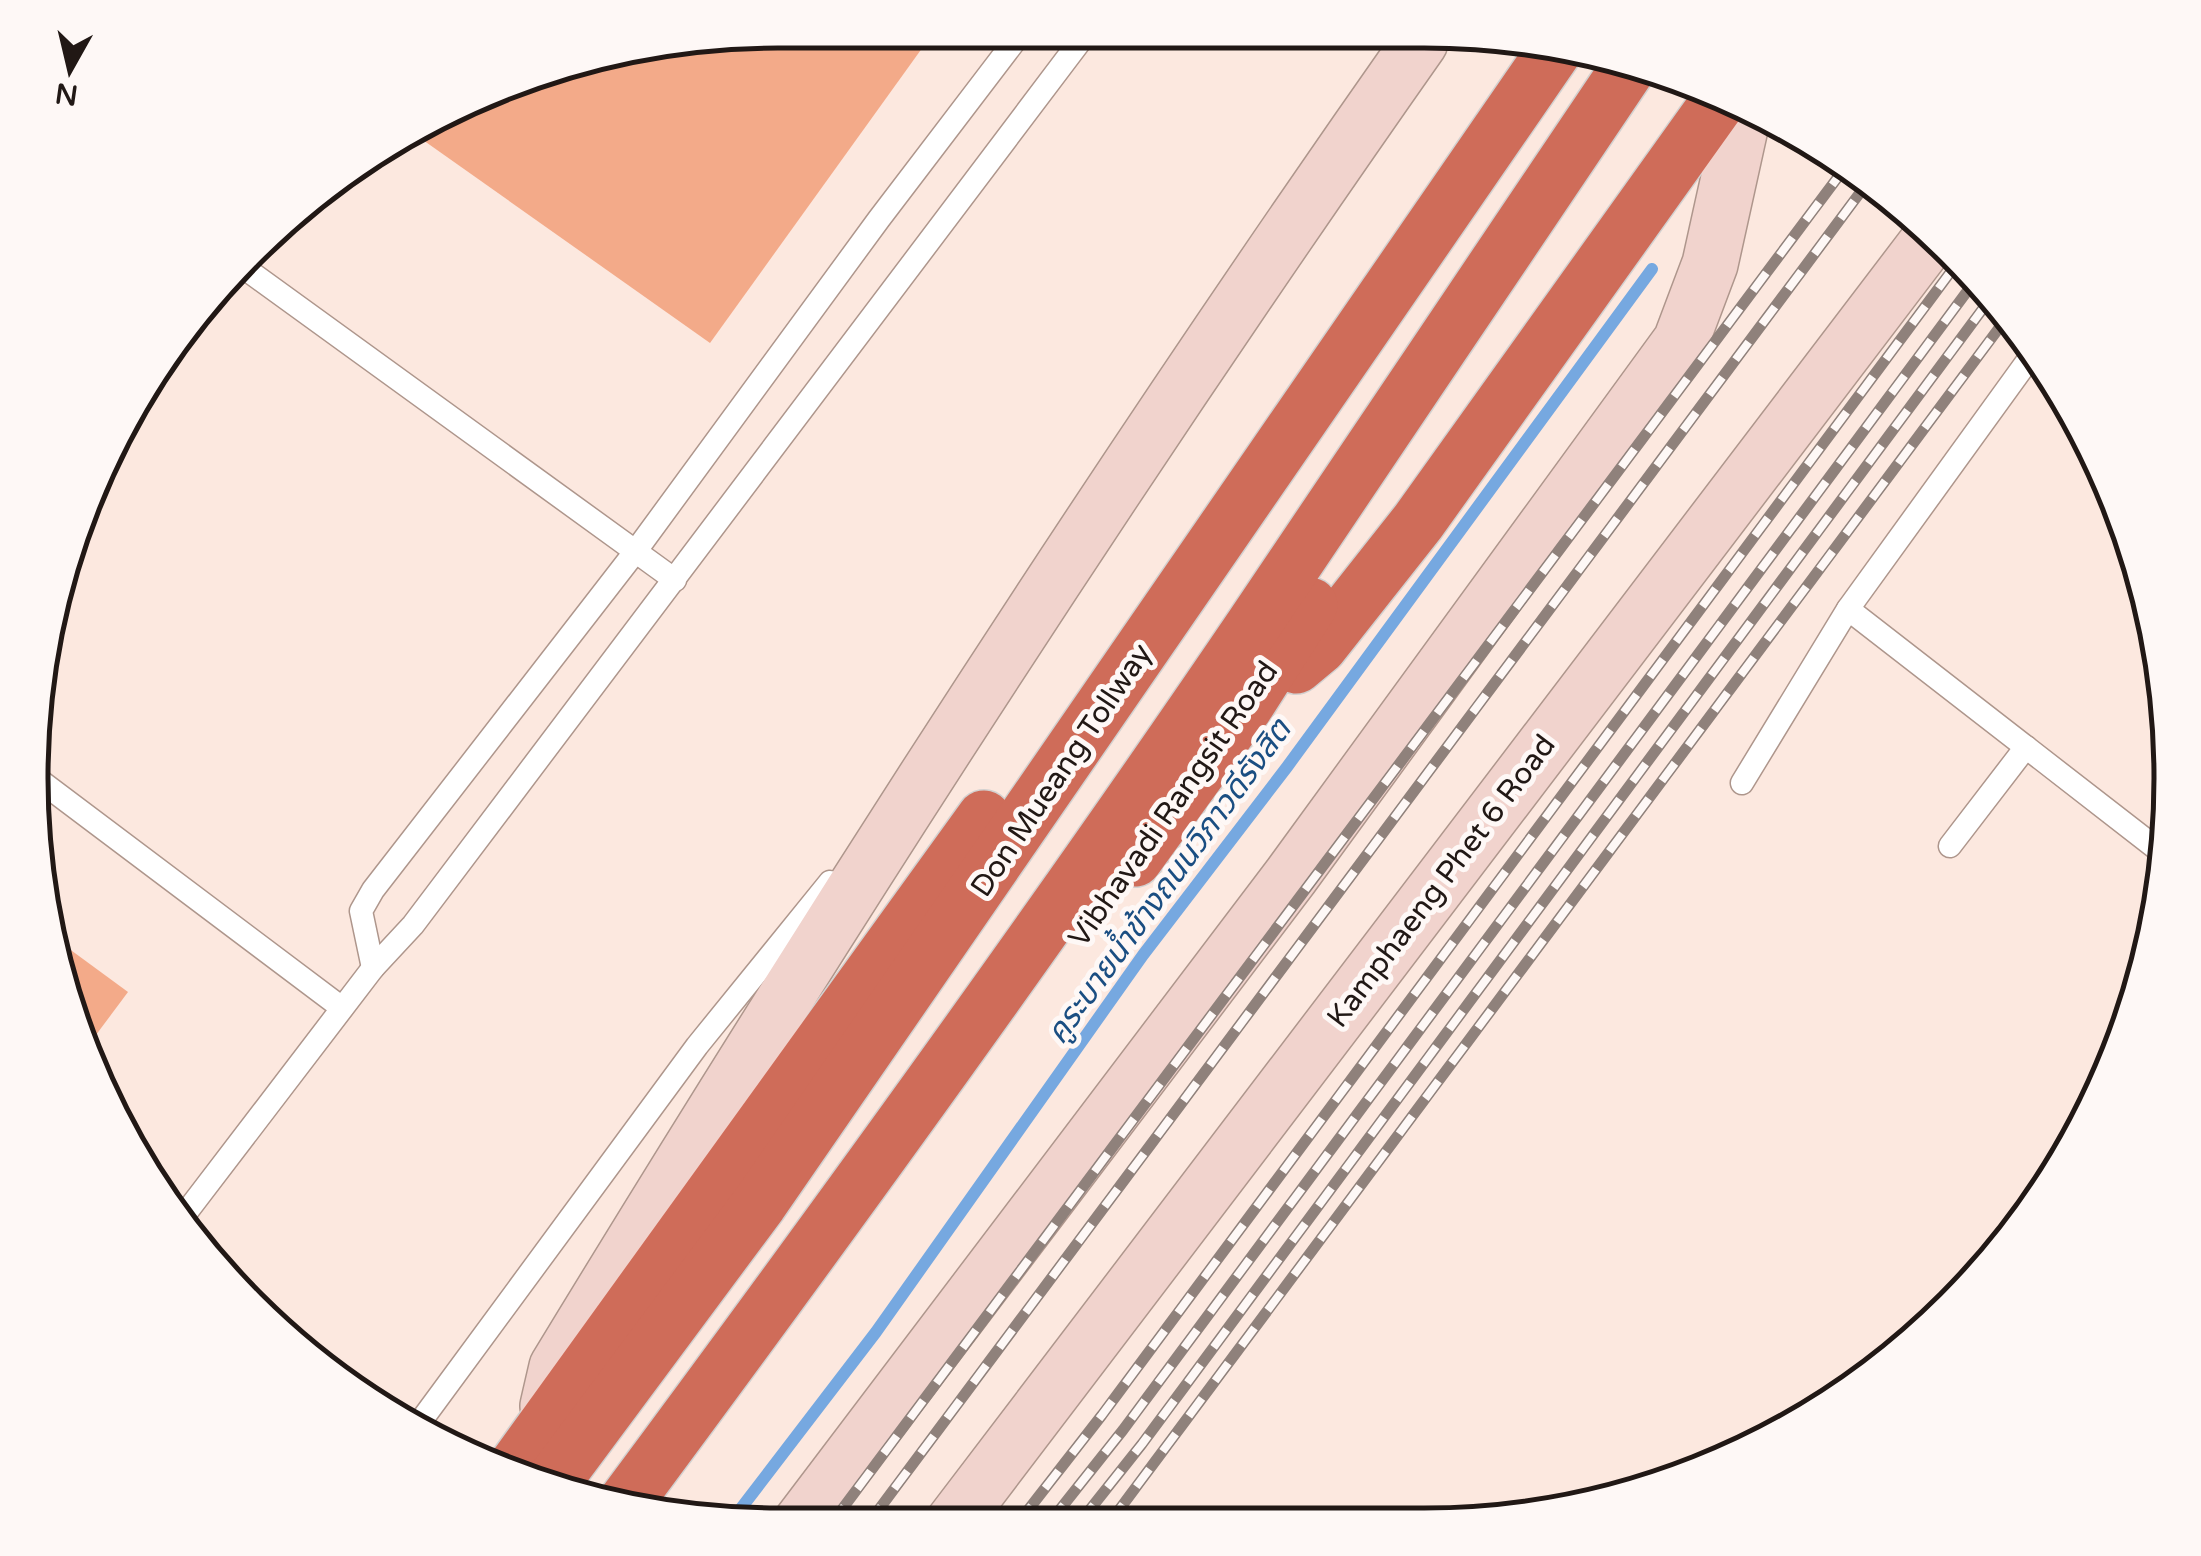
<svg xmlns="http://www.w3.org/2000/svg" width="2201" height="1556" viewBox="0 0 2201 1556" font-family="'Varela Round','Noto Sans Thai',sans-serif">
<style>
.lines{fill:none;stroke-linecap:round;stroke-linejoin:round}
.stream{stroke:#76a8e0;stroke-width:12}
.building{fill:#f3aa89}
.lane-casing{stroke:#ae968c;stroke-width:25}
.secondary-casing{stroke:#ae968c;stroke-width:58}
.highway-casing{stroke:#d3d1d0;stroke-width:58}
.lane{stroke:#fff;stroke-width:22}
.secondary{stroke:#f1d3cd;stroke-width:55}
.highway{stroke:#cf6c59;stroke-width:55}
.rail-casing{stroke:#8f817b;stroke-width:11}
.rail{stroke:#fef8f6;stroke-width:8;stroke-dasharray:22;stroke-linecap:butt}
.labels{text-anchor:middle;stroke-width:10;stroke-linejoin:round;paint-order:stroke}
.street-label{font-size:30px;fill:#211815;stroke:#fef8f6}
.water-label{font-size:32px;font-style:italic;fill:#1a4e82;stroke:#fef8f6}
.rim{fill:none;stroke:#211815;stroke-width:5}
</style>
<rect width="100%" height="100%" fill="#fce8df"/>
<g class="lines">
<path class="stream" d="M 729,1524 L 876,1332 L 1143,955 L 1287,767 L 1652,269"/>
</g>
<g class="building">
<path d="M 778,30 L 933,33 L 710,343 L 413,133 L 584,56 Z"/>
<path d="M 53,937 L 128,992 L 84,1051 Z"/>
</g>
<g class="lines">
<defs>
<g id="lane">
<path d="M 239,264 L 675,580"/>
<path d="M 1848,609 L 2165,855"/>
<path d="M 39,780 L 342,1008"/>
<path d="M 1742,783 L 1848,609 L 2034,352"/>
<path d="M 1950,846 L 2026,747"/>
<path d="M 373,968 L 361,911 L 373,890 L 635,552 L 879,219 L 1020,34"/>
<path d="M 182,1218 L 373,968 L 413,925 L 1084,36"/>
<path d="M 415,1429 L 697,1046 L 830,882"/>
</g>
<g id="secondary">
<path d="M 548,1406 L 557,1367 C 831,917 1117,473 1420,42"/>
<path d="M 953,1523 L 1930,239"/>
<path d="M 800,1524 L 1291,876 L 1681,341 L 1710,264 L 1744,110"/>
</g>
<g id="highway">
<path d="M 1296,666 L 1320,646 L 1418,522 L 1719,101"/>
<path d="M 1135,859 L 1245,707 L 1310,605"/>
<path d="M 511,1473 L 984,818"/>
<path d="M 549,1487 L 760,1203 L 1559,44"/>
<path d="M 622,1507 C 838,1216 1051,923 1254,624 C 1380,439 1503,252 1629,67"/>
</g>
</defs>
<use href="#lane" class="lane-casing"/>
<use href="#secondary" class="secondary-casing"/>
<use href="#highway" class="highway-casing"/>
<use href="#lane" class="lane"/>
<use href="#secondary" class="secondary"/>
<use href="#highway" class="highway"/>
<defs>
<g id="rail">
<path d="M 1050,1522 L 1123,1430 L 1977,278"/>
<path d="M 1080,1522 L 1142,1444 L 1993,295"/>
<path d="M 1110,1522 L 2008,316"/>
<path d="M 1018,1523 L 1102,1415 L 1958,262"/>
<path d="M 831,1524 L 1844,169"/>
<path d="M 868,1524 L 1865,186"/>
</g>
</defs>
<use href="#rail" class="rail-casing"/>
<use href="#rail" class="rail"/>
</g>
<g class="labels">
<g class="street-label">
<text transform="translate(1061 770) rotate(-56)" y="10">Don Mueang Tollway</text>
<text transform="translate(1173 804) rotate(-55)" y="10">Vibhavadi Rangsit Road</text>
<text transform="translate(1441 881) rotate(-53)" y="10">Kamphaeng Phet 6 Road</text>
</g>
<g class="water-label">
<text transform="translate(1168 881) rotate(-54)" y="11">คูระบายน้ำข้างถนนวิภาวดีรังสิต</text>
</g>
</g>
<path d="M0 0H2201V1556H0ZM778 48H1424A730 730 0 0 1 2154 778V778A730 730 0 0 1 1424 1508H778A730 730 0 0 1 48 778V778A730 730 0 0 1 778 48Z" fill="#fef8f6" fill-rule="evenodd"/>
<path class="rim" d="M778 48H1424A730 730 0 0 1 2154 778V778A730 730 0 0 1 1424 1508H778A730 730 0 0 1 48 778V778A730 730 0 0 1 778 48Z"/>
<g transform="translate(70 70) rotate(188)" stroke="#fef8f6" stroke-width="8" paint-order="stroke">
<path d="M0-8L18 38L0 25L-18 38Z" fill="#211815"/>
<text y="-15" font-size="28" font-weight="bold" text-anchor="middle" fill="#211815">N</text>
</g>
</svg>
